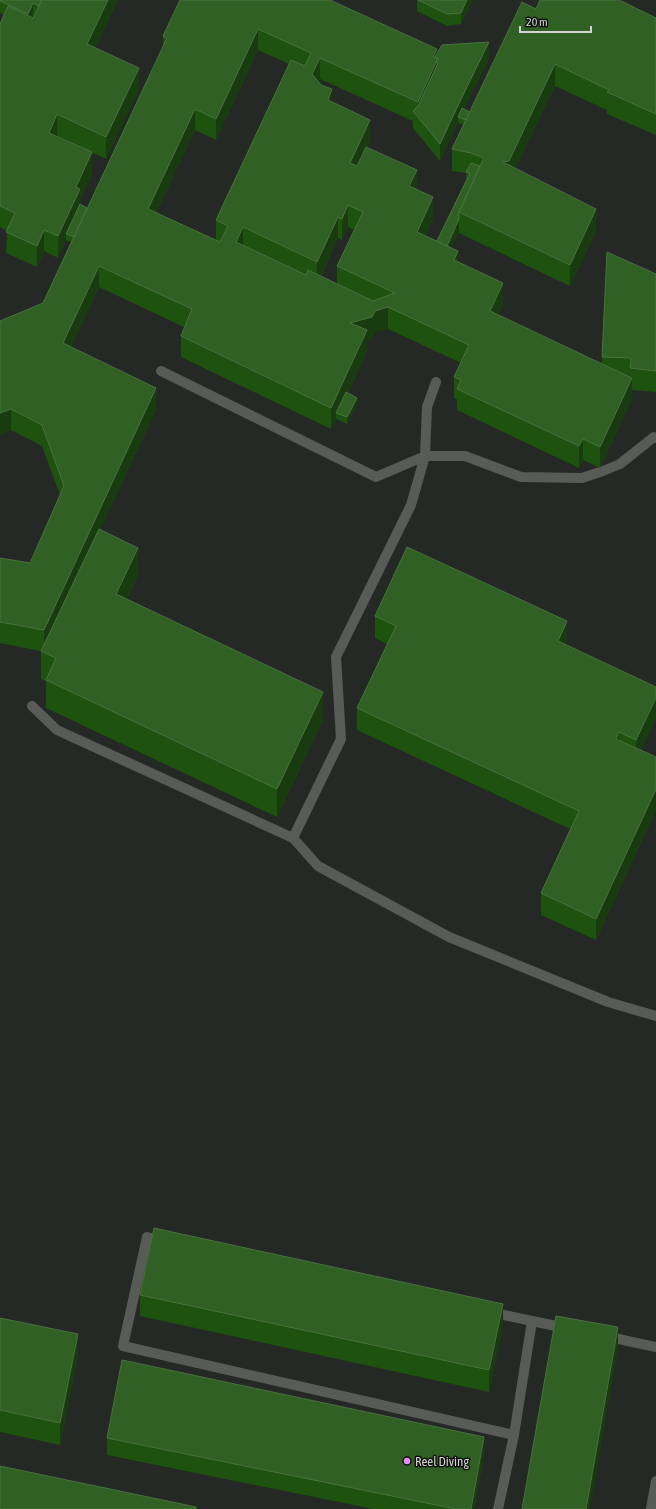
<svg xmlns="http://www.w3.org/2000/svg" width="656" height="1509" viewBox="0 0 656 1509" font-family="'Asap Condensed',sans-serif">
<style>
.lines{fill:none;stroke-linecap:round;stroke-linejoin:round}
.service{stroke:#595b59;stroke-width:10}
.minor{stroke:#595b59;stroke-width:10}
.wall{fill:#1d520f;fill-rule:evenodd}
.shaded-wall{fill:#183c0f}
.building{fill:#306024;stroke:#49723f;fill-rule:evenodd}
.poi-dot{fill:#e98dfe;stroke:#10110f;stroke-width:1.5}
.labels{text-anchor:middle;stroke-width:3;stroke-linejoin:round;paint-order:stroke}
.poi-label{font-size:13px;fill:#d1d4d1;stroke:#10110f;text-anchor:start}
</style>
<rect width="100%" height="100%" fill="#252925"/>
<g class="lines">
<g class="service">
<path d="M 161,371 L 376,477 L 425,456 L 465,456 L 521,477 L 582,478 L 603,471 L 620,464 L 654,437 L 656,438"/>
<path d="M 32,706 L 57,730 L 293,838 L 318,866 L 449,937 L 608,1002 L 656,1016"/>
<path d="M 293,838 L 341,739 L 336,657 L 411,505 L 425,456 L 427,407 L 436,382"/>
<path d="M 164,1241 L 147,1237 L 123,1346 L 514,1435"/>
<path d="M 490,1312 L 532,1321"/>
<path d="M 605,1336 L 656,1347"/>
<path d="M 498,1509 L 514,1435 L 532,1321 L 566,1328"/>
</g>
<path class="minor" d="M 651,1509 L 656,1481"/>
</g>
<g class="wall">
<path d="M 0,0 L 118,0 L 95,48 L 139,89 L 106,159 L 57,136 L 92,174 L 80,200 L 80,204 L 87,208 L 163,47 L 163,36 L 180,0 L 437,54 L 489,59 L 464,109 L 470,112 L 536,9 L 656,18 L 656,135 L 607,114 L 607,110 L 555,86 L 515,169 L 596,231 L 570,286 L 459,233 L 459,231 L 451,248 L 458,261 L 503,304 L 498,315 L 602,364 L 602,357 L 656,274 L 656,392 L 632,390 L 632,399 L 600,468 L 583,460 L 579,468 L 457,410 L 457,400 L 454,398 L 454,377 L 461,363 L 388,329 L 375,332 L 372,338 L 367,340 L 367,351 L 348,393 L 357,404 L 347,424 L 336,419 L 331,429 L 181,357 L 181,336 L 184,327 L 99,287 L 71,347 L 156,410 L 100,530 L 138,575 L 127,599 L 323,720 L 277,817 L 46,708 L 46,681 L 41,679 L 41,651 L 0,643 L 0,558 L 30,563 L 60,495 L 42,446 L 11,430 L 0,434 L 0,321 L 43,303 L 71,242 L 66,240 L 58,258 L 44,251 L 37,267 L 6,253 L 7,231 L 0,227 L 0,24 L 4,15 L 0,13 ZM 33,15 L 34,15 L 33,18 L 32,17 ZM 258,50 L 289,64 L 216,220 L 216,240 L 156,213 L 195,130 L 216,140 ZM 320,79 L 413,121 L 413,128 L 440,161 L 458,122 L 458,123 L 464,125 L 452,149 L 452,171 L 466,173 L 466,180 L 437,241 L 425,236 L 433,219 L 417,190 L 367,147 L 370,141 L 332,102 L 318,82 ZM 348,227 L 355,230 L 337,266 L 337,284 L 321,276 L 338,238 L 342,240 Z"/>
<path d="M 417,0 L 473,0 L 461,24 L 447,26 L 417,11 Z"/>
<path d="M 375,616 L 567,642 L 566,645 L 656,687 L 641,751 L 656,757 L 656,810 L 596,940 L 541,915 L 541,893 L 570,829 L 357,730 L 357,708 L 387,644 L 375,638 Z"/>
<path d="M 140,1295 L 503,1325 L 489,1392 L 140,1316 Z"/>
<path d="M 0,1318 L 78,1356 L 60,1445 L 0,1432 Z"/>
<path d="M 107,1438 L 484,1454 L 474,1509 L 373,1509 L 107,1455 Z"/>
</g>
<g class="shaded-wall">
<path d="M 108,0 L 118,0 L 87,65 L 87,44 Z"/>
<path d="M 467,0 L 473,0 L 461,24 L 461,13 Z"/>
<path d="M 33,3 L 33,15 L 28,26 L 28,14 Z"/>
<path d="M 258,29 L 258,50 L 216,140 L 216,119 Z"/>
<path d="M 489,42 L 489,59 L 460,118 L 458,117 L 458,122 L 440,161 L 440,144 Z"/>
<path d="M 437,49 L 438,80 L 418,117 L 418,102 L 433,57 Z"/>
<path d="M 320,58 L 320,79 L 312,95 L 312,74 Z"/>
<path d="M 555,64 L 555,86 L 509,182 L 503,162 Z"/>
<path d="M 139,68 L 139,89 L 106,159 L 106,137 Z"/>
<path d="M 332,89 L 332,111 L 328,100 Z"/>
<path d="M 195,109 L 195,130 L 148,231 L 148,209 Z"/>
<path d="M 57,114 L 57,136 L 49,154 L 49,133 Z"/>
<path d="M 370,120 L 370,141 L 350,184 L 350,163 Z"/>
<path d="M 92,152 L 92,174 L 80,200 L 80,210 L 66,234 L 66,240 L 58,258 L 58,236 L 76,187 Z"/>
<path d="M 417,170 L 417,192 L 409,186 Z"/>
<path d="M 433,197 L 433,219 L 417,253 L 417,232 Z"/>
<path d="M 348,205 L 348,227 L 342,240 L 342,219 Z"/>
<path d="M 596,209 L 596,231 L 570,286 L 570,265 Z"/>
<path d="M 338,217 L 338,238 L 317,283 L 317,262 Z"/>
<path d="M 459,219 L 459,231 L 443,266 L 443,254 Z"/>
<path d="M 243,227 L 243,248 L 236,242 Z"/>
<path d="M 44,230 L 44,251 L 37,267 L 37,246 Z"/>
<path d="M 458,251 L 458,272 L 454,260 Z"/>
<path d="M 99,266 L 99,287 L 63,365 L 63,343 Z"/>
<path d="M 503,283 L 503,304 L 490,332 L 490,311 Z"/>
<path d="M 388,307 L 388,329 L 375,332 L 372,338 L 367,340 L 367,351 L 338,414 L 336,413 L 336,419 L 331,429 L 331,408 L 350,323 L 375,311 Z"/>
<path d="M 632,378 L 632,399 L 600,468 L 600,447 Z"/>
<path d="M 156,388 L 156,410 L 44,651 L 44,630 Z"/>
<path d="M 357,398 L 357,404 L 347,424 L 347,417 Z"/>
<path d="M 11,409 L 11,430 L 0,434 L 0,413 Z"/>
<path d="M 583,439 L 583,460 L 579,468 L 579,446 Z"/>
<path d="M 138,548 L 138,575 L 116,622 L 116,594 Z"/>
<path d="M 567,621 L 567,642 L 558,663 L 558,641 Z"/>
<path d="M 323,692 L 323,720 L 277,817 L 277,789 Z"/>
<path d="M 656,698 L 656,719 L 636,761 L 636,740 Z"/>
<path d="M 619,732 L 619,753 L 616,739 Z"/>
<path d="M 656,789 L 656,810 L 596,940 L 596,919 Z"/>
<path d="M 503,1304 L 503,1325 L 489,1392 L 489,1370 Z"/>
<path d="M 618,1327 L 618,1349 L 590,1509 L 586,1509 Z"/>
<path d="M 78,1334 L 78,1356 L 60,1445 L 60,1423 Z"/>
<path d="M 484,1437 L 484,1454 L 474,1509 L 471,1509 Z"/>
</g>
<g class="building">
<path d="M 0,0 L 42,0 L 39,6 L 33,3 L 28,14 L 0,1 Z"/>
<path d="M 42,0 L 108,0 L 87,44 L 139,68 L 106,137 L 57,114 L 49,133 L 92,152 L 76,187 L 80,189 L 58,236 L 44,230 L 37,246 L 6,232 L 15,213 L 0,206 L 0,24 L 8,6 L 33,18 Z"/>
<path d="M 180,0 L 330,0 L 437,49 L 433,57 L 438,58 L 418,102 L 320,58 L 312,74 L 321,85 L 332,89 L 328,100 L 370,120 L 350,163 L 357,166 L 366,147 L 417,170 L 409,186 L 433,197 L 417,232 L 458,251 L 454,260 L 503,283 L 490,311 L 632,378 L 600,447 L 583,439 L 579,446 L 457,389 L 461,380 L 454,377 L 469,345 L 388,307 L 375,311 L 372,317 L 350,323 L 367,330 L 331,408 L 181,336 L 192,309 L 99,266 L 63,343 L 156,388 L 44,630 L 0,622 L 0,558 L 30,563 L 64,486 L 42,425 L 11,409 L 0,413 L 0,321 L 43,303 L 167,38 L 163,36 ZM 258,29 L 311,53 L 305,66 L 291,60 L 216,220 L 228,226 L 220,242 L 148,209 L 195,109 L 216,119 ZM 348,205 L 363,212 L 337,266 L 395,293 L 373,301 L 308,270 L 306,275 L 236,242 L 243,227 L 317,262 L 338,217 L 342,219 Z"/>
<path d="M 418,0 L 467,0 L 461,13 L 447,14 Z"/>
<path d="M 540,0 L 619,0 L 656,18 L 656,114 L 607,92 L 609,90 L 555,64 L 509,161 L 503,162 L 596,209 L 570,265 L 459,212 L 484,158 L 471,153 L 452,149 L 522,2 L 536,9 Z"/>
<path d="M 489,42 L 462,97 L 440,144 L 413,111 L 418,106 L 438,63 L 436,62 L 438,58 L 435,57 L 442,45 Z"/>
<path d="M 462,108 L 470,112 L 466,120 L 458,117 Z"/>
<path d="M 471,163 L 480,166 L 459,212 L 459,219 L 447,246 L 437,241 L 470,173 L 466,172 Z"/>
<path d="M 80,204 L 87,208 L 74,237 L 66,234 Z"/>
<path d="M 607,252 L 656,274 L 656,371 L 630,368 L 631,358 L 602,357 Z"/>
<path d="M 346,392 L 357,398 L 347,417 L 336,413 Z"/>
<path d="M 99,529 L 138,548 L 116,594 L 323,692 L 277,789 L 46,680 L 56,658 L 41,651 Z"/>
<path d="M 407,547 L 567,621 L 558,641 L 656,687 L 656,698 L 636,740 L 619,732 L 616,739 L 656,757 L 656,789 L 596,919 L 541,893 L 579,811 L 357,708 L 396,626 L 375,616 Z"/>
<path d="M 154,1228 L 503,1304 L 489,1370 L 140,1295 Z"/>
<path d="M 556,1316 L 618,1327 L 586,1509 L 522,1509 Z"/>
<path d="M 0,1318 L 78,1334 L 60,1423 L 0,1410 Z"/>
<path d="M 122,1360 L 484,1437 L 471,1509 L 456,1509 L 107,1438 Z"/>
<path d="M 0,1466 L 196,1507 L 196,1509 L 0,1509 Z"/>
</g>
<circle class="poi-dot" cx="407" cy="1461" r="4"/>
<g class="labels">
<g class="poi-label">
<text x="415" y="1466">Reel Diving</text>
</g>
</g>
<path d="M520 26v6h71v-6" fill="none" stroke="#d1d4d1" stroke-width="2"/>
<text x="526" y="26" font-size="12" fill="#d1d4d1" stroke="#10110f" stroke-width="3" paint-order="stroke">20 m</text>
</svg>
